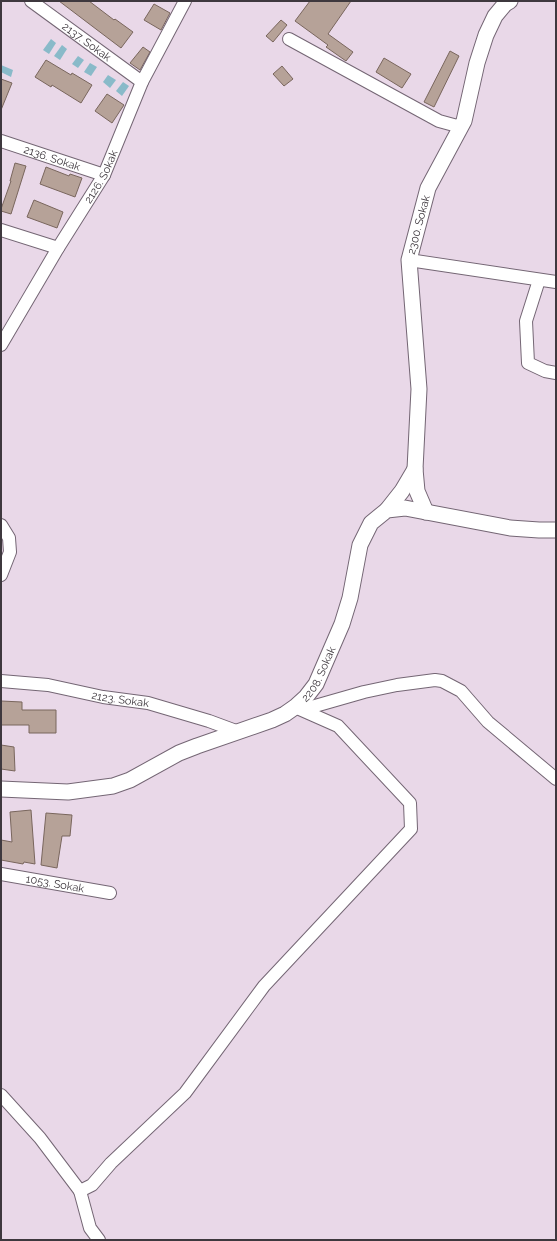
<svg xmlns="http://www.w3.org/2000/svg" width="557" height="1241" viewBox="0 0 557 1241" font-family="Raleway,sans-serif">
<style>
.water{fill:#89bac9}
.building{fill:#b6a298;stroke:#79665d}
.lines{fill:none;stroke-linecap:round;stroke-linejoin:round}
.minor-casing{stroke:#746674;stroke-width:14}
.tertiary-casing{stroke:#746674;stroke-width:17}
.minor{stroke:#fff;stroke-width:12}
.tertiary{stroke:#fff;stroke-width:15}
.labels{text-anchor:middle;stroke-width:3.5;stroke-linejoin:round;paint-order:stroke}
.street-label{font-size:11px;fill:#3e383e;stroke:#f6e5f6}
</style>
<rect width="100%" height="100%" fill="#e9d8e8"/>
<g class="water">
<path d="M 51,39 L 56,43 L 49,54 L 43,50 Z"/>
<path d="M 62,45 L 67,49 L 60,60 L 54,56 Z"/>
<path d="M 78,56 L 84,60 L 78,68 L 72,64 Z"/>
<path d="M 90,63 L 97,67 L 91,76 L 84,72 Z"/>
<path d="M 1,65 L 13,70 L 11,77 L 1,72 Z"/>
<path d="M 108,75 L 116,80 L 110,88 L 103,82 Z"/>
<path d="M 123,82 L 129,86 L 122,96 L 116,91 Z"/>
</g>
<g class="building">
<path d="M 59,1 L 89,1 L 114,20 L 115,19 L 133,32 L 121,48 Z"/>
<path d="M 310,1 L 351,1 L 328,34 L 353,52 L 346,61 L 326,47 L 328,45 L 295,21 Z"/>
<path d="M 154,4 L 170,13 L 161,30 L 144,20 Z"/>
<path d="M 281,20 L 287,25 L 273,42 L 266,36 Z"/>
<path d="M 143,47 L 150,52 L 140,70 L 130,63 Z"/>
<path d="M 450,51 L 459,56 L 434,107 L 424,102 Z"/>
<path d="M 384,58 L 411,74 L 402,88 L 376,72 Z"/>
<path d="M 46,60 L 71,75 L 72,73 L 92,85 L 81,103 L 52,85 L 51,87 L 35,77 Z"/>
<path d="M 282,66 L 293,79 L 284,86 L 273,74 Z"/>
<path d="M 1,79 L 12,83 L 1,110 Z"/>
<path d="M 107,94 L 124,105 L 112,123 L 95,111 Z"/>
<path d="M 15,163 L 26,166 L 11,214 L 1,211 L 1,209 L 11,181 L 10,181 Z"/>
<path d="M 46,167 L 69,176 L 70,174 L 82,178 L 75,197 L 40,184 Z"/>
<path d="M 34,200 L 63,212 L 57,228 L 27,217 Z"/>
<path d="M 1,701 L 22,702 L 22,710 L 56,710 L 56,733 L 29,733 L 29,725 L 1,725 Z"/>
<path d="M 1,745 L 14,747 L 15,771 L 1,769 Z"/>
<path d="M 31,810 L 35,864 L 24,862 L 23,864 L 1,860 L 1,840 L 12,842 L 10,812 Z"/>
<path d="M 46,813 L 72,815 L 70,836 L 62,836 L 57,868 L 41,865 Z"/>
</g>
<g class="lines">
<defs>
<g id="minor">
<path id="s1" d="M 31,1 L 142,82"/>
<path d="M 289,39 L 439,121 L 461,127"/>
<path id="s2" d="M 1,141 L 104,175"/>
<path d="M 1,230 L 58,248"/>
<path d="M 409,260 L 556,282"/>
<path d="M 539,280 L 526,321 L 528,363 L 545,371 L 556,373"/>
<path id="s3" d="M 1,345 L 58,248 L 104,175 L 142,82 L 185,1"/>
<path d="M 1,525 L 9,538 L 10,552 L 1,575"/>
<path id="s4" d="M 1,681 L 48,685 L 103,697 L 148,703 L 209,721 L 236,731"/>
<path d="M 298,707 L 308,708 L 364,692 L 397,685 L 435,680 L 442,681 L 461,691 L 488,722 L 556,779"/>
<path id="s5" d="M 1,874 L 110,893"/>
<path d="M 1,1095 L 40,1138 L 80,1191 L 92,1185 L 111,1163 L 185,1093 L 264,986 L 411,829 L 410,803 L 338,726 L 295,707"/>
<path d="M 80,1191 L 90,1228 L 99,1240"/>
</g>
<g id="tertiary">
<path d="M 387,510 L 402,491 L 415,469"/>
<path id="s6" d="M 426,512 L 417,491 L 415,469 L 419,389 L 409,260 L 428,188 L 464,121 L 477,63 L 486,35 L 495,16 L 505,4 L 510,1"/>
<path id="s7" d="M 1,789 L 68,792 L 113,786 L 130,780 L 179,753 L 197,746 L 272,720 L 285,714 L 295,707 L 306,697 L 316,684 L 342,624 L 350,598 L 360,545 L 371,523 L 387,510 L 405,508 L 510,528 L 539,530 L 556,530"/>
</g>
</defs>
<use href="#minor" class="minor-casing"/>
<use href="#tertiary" class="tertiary-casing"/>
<use href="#minor" class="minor"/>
<use href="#tertiary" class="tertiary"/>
</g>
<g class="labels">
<g class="street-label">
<text dy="4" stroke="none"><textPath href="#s1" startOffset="69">2137. Sokak</textPath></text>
<text dy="4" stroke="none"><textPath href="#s2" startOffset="54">2136. Sokak</textPath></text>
<text dy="4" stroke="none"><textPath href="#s3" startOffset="196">2126. Sokak</textPath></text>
<text dy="4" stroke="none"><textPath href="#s6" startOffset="291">2300. Sokak</textPath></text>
<text dy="4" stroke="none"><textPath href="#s7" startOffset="353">2208. Sokak</textPath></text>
<text dy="4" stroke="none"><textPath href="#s4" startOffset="121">2123. Sokak</textPath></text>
<text dy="4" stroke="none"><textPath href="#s5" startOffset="55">1053. Sokak</textPath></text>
</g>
</g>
<rect width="557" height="1241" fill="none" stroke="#3e383e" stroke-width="4"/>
</svg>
